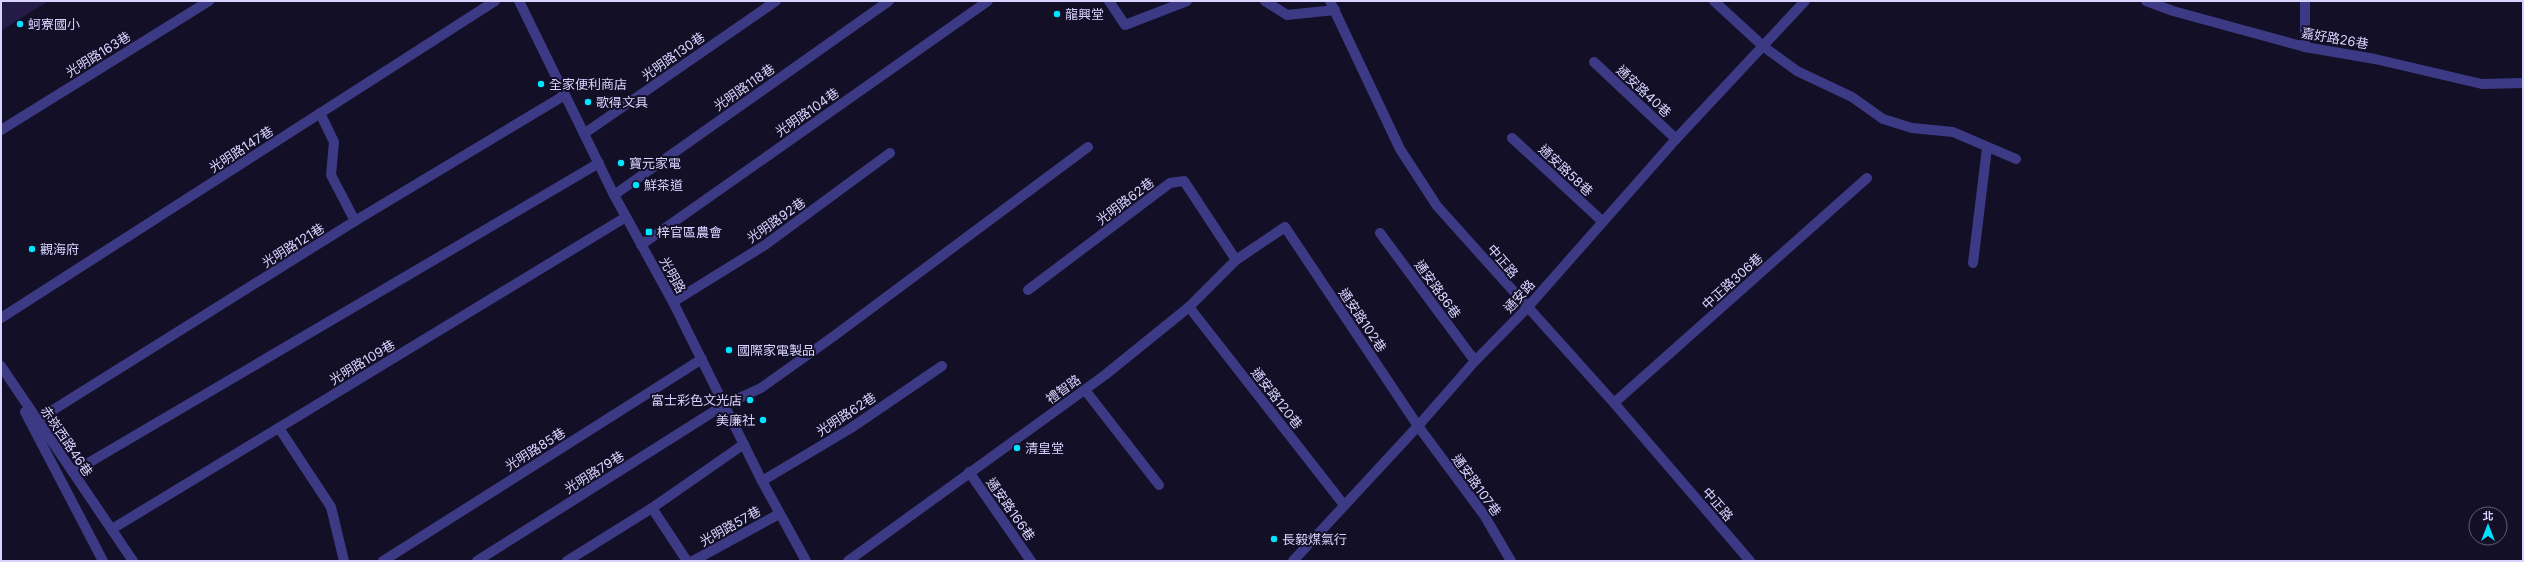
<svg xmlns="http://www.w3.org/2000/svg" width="2524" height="562" viewBox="0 0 2524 562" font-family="Inter,'Noto Sans TC',sans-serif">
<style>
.building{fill:#241b47}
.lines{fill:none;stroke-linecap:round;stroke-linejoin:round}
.minor{stroke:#3d3a85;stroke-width:10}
.poi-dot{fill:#00e5ff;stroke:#130f26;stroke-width:1.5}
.labels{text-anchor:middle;stroke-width:4;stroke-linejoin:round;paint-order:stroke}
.poi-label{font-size:13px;fill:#d9d4ff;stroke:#130f26;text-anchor:start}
.street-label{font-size:13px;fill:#d9d4ff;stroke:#130f26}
</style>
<rect width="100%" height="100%" fill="#130f26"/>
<path class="building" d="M 1,1 L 48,1 L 1,31 Z"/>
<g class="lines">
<g class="minor">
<path d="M 519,1 L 614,195 L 673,302 L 762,481 L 806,561"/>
<path d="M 1109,1 L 1125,25 L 1187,1"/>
<path d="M 1265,1 L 1287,15 L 1335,10"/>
<path d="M 1330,1 L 1400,149 L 1437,206 L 1614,403 L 1750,561"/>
<path d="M 1714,1 L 1764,47 L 1797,71 L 1852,97 L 1883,119 L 1912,128 L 1953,132 L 2016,159"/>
<path d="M 2146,1 L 2173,11 L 2305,47 L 2375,59 L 2482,84 L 2523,83"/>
<path d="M 2305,47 L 2305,1"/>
<path d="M 1594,62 L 1676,139"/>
<path d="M 320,113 L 334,142 L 331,175 L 355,221"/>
<path d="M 1,130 L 209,1"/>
<path d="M 585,133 L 776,1"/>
<path d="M 1512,138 L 1602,221"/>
<path d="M 614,195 L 889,1"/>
<path d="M 1380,233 L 1475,361"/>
<path d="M 641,245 L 988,1"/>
<path d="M 1973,263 L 1987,148"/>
<path d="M 1028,290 L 1170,183 L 1184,181 L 1236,260"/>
<path d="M 673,302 L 765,245 L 890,153"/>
<path d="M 1189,307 L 1344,505"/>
<path d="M 1,318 L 495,1"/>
<path d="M 1,366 L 133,561"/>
<path d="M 1085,390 L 1159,485"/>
<path d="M 1614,403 L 1867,178"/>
<path d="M 25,412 L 103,561"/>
<path d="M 37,420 L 355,221 L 565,95"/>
<path d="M 279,428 L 331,507 L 344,561"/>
<path d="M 73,472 L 599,163"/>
<path d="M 969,472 L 1031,561"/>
<path d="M 762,481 L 851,428 L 942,366"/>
<path d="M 652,508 L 687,561"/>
<path d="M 112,529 L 626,217"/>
<path d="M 383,561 L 702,359"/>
<path d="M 477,561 L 724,405 L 761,388 L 834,336 L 1088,147"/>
<path d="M 567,561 L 652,508 L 744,444"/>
<path d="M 693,561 L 779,514"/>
<path d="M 848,561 L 1105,375 L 1189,307 L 1236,260 L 1285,227 L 1418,426 L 1484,515 L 1511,561"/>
<path d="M 1293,561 L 1418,426 L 1475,361 L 1527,308 L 1676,139 L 1805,1"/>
</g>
</g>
<g class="poi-dot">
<circle cx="1057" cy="14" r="4"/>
<circle cx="20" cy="24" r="4"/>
<circle cx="541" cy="84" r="4"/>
<circle cx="588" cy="102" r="4"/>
<circle cx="621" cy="163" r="4"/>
<circle cx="636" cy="185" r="4"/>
<rect x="645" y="228" width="8" height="8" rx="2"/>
<circle cx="32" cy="249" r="4"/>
<circle cx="729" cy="350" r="4"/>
<circle cx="750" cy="400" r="4"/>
<circle cx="763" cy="420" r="4"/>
<circle cx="1017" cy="448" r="4"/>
<circle cx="1274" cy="539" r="4"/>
</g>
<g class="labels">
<g class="poi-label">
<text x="1065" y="19">龍興堂</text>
<text x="28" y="29">蚵寮國小</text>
<text x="549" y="89">全家便利商店</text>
<text x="596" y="107">歌得文具</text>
<text x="629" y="168">寶元家電</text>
<text x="644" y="190">鮮茶道</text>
<text x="657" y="237">梓官區農會</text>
<text x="40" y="254">觀海府</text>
<text x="737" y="355">國際家電製品</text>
<text x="742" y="405" text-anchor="end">富士彩色文光店</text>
<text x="755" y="425" text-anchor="end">美廉社</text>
<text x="1025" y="453">清皇堂</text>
<text x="1282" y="544">長毅煤氣行</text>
</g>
<g class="street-label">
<text transform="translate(2335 38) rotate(10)" y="5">嘉好路26巷</text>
<text transform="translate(98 54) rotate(-32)" y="5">光明路163巷</text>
<text transform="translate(673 56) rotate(-35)" y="5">光明路130巷</text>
<text transform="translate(744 87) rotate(-35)" y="5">光明路118巷</text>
<text transform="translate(1644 91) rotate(43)" y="5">通安路40巷</text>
<text transform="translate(807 112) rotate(-35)" y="5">光明路104巷</text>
<text transform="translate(241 149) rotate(-33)" y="5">光明路147巷</text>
<text transform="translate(1566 170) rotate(43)" y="5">通安路58巷</text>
<text transform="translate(1125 201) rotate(-37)" y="5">光明路62巷</text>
<text transform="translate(776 220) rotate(-35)" y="5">光明路92巷</text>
<text transform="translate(293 245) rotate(-32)" y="5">光明路121巷</text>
<text transform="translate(1503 261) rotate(49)" y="5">中正路</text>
<text transform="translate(673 275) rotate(61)" y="5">光明路</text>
<text transform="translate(1732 281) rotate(-42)" y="5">中正路306巷</text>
<text transform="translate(1438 289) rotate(54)" y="5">通安路86巷</text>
<text transform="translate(1519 296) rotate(-48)" y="5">通安路</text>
<text transform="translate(1363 320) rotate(56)" y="5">通安路102巷</text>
<text transform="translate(362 362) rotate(-31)" y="5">光明路109巷</text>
<text transform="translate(1063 389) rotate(-36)" y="5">禮智路</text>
<text transform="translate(1277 398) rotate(52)" y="5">通安路120巷</text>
<text transform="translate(846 414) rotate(-33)" y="5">光明路62巷</text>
<text transform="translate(67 441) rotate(56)" y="5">赤崁西路46巷</text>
<text transform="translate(535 449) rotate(-32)" y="5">光明路85巷</text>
<text transform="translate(594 472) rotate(-32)" y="5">光明路79巷</text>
<text transform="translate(1477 485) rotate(54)" y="5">通安路107巷</text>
<text transform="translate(1718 504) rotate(49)" y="5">中正路</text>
<text transform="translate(1011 509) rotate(55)" y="5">通安路166巷</text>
<text transform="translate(730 526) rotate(-29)" y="5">光明路57巷</text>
</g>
</g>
<rect width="2524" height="562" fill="none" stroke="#d9d4ff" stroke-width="4"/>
<g transform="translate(2488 526)"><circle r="19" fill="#130f26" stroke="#625e7d"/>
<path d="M0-3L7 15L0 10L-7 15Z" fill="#00e5ff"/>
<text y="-6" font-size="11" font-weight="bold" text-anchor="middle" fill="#d9d4ff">北</text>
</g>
</svg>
